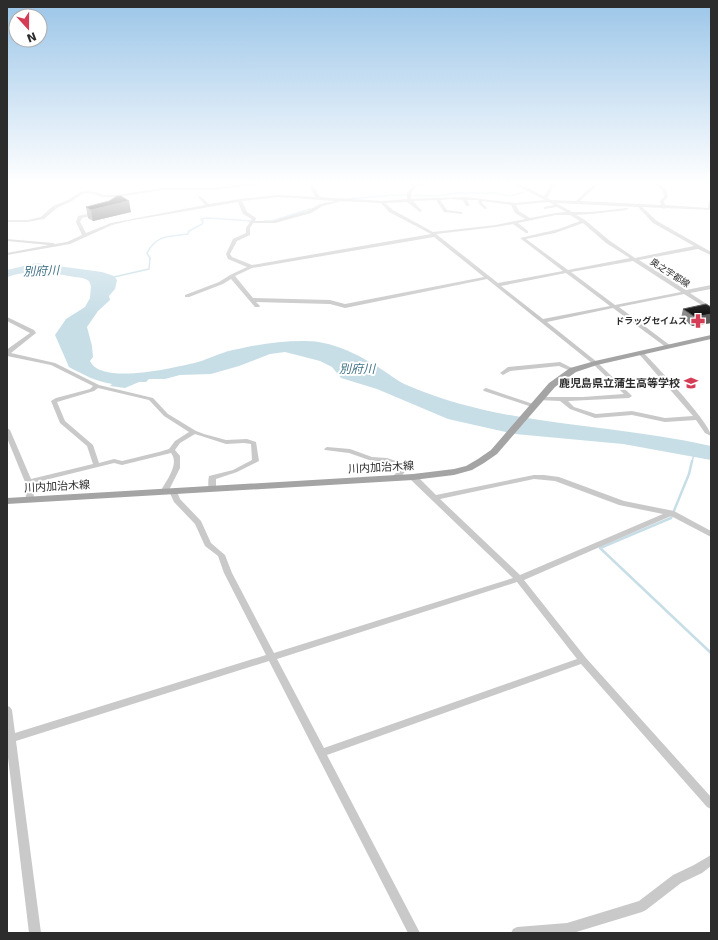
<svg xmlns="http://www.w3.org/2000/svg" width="718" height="940" viewBox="0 0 718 940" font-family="'DejaVu Sans','Noto Sans JP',sans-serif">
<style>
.water{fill:#c8dee7}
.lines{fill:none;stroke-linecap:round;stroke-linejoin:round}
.stream-far1{stroke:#c8dee7;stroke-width:1.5}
.stream{stroke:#c8dee7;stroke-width:2.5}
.minor{fill:#c9c9c9;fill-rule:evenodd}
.major{fill:#a4a4a4;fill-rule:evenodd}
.wall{fill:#898989}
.shaded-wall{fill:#5a5a5a}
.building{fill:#131313;stroke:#5a5a5a}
.labels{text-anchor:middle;stroke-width:4;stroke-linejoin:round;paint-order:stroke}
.far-street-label{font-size:9px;fill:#2c2c2c;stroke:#fff}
.far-poi-label{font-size:9px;font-weight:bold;fill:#2c2c2c;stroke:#fff;text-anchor:end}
.poi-label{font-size:11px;font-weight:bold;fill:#2c2c2c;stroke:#fff;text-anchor:end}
.street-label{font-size:11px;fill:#2c2c2c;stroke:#fff}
.water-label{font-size:12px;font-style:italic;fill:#427387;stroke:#fff}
</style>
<rect width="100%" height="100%" fill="#fff"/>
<path class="water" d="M 36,263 L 102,272 L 114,276 L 117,280 L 115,289 L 109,296 L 110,300 L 98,311 L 87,327 L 92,346 L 93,357 L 90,361 C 101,386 177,367 198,362 C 211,358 224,351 238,349 C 259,344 281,341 303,341 C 329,340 356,353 378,367 C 388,373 398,382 409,386 C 504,427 611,423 711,446 L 711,460 L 623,444 L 515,434 L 448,419 L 377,389 L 341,378 L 332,367 L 320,361 L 285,352 L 270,354 L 239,366 L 211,374 L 180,375 L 165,379 L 149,379 L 146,382 L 139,382 L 125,388 L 110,386 L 112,384 C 95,381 84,375 69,367 L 55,335 L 66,319 L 85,307 L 90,298 L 91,286 L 89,281 C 82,276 77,278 69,276 C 47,272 29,270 7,277 L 7,270 Z"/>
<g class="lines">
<g class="stream-far1">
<path d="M 347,199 L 395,195 L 436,196 L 458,193 L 494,193 L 510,196 L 524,192"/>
<path d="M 264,221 L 272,221 L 310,209"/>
<path d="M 114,277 L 149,269 L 150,258 L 147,253 C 157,234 169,237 188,234 L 189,231 L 202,224 L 203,222 L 201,219 L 208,218 L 252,221"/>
<path d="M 692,462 L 694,454"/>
</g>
<path class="stream" d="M 692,461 L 689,474 L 671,518 L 600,548 L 711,653"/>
<g class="minor">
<path d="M 253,183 L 268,183 L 213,190 L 162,190 L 118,197 L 103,197 L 94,194 L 87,193 L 82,194 L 72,201 L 57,208 L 44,219 L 27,222 L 7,222 L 7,220 L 27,220 L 41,217 L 53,206 L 70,199 L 80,192 L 87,191 L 95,192 L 103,195 L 118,195 L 162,188 L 213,188 Z"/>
<path d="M 308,183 L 312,183 L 320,197 L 382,201 L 407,199 L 407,193 L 413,186 L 401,183 L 425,183 L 417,186 L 411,193 L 411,199 L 464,197 L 516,203 L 545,200 L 511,183 L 517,183 L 544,196 L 552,183 L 556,183 L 547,198 L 551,200 L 576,201 L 595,183 L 600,183 L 580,201 L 661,205 L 660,201 L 664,197 C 664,188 657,186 650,183 C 660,183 667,186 668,197 L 664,201 L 665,205 L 708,208 L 709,201 L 711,200 L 711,210 L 666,208 L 664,209 L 662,208 L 642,207 L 657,221 L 711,252 L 711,255 L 698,249 L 639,260 L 686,290 L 711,285 L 711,289 L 690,293 L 711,307 L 711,311 L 684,294 L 619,307 L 671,346 L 671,348 L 667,348 L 613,308 L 547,322 L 597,362 L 632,396 L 629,398 L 568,401 L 574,407 L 596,414 L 632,411 L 665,418 L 693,416 L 639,354 L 638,353 L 641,351 L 643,352 C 655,365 711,423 711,436 L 705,433 L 696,420 L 665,422 L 632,415 L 595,418 L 570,409 L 560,401 L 538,400 L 537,399 L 538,398 L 540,397 L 583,397 L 624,394 L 593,364 L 487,279 L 345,308 L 330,304 L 256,302 L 260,306 L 259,307 L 255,307 L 231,279 L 223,284 L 189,297 L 185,297 L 185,295 L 219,282 L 230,275 L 247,267 L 228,259 L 226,254 L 233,239 L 246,233 L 246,228 L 252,219 L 243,214 L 238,202 L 128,221 L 112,225 L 70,244 L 7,255 L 7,253 L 49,245 L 7,241 L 7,239 L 53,243 L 55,244 L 67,242 L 82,235 L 76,222 L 78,216 L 96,212 L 98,212 L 98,214 L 82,218 L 80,222 L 86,233 L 111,223 L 205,205 L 198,197 L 200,196 L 209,204 L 240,199 L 278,195 L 315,197 ZM 278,197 L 335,201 L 320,204 L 307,211 L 273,221 L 255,221 L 256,218 L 247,212 L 242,201 ZM 451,199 L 463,200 L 466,206 L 468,206 L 470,205 L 467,200 L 478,200 L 479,204 L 485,209 L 487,208 L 482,203 L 482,201 L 511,205 L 515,213 L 525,219 L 496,225 L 433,232 L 393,210 L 385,203 L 407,202 L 420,212 L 422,211 L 413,201 L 436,200 L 444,212 L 462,214 L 462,212 L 447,210 L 440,200 ZM 341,201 L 381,203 L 389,212 L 431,234 L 252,265 L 232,257 L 230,254 L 237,241 L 250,235 L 250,228 L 253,223 L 275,223 L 311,213 L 323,206 ZM 549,202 L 554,205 L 544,207 L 544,209 L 557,207 L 566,212 L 556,213 L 530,218 L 519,211 L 516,205 ZM 556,203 L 638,207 L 653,223 L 694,246 L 635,258 L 610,241 L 585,220 L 576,215 L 591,214 L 626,210 L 628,209 L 628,208 L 591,212 L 572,212 ZM 556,215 L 570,215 L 580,221 L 559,229 L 520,238 L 563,271 L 498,283 L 436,234 L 496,227 L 513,224 L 526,233 L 528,233 L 528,231 L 518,223 ZM 583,223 L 606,243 L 630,258 L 568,270 L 526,239 L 555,233 ZM 434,237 L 484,277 L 345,304 L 330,300 L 253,298 L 235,276 L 252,268 ZM 633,261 L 681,292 L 615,305 L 571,272 ZM 566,273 L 610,306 L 543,319 L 501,286 Z"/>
<path d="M 7,317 L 34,330 L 36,333 L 11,353 L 55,363 L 99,385 L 153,398 L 168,414 L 196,431 L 204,434 L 226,440 L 247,439 L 256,442 L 259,461 L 237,472 L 216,479 L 216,489 L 215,491 L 209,491 C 208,487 208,480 209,476 L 233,470 L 252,460 L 251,444 L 244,443 L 226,444 L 195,434 L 180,443 L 175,450 L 180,456 L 180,468 L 167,494 L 161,494 L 160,492 C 166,481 180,464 171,453 L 122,465 L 114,463 L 33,483 L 34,499 L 33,501 L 27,501 L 26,499 L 25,482 L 7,438 L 7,428 L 10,430 L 31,479 L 93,464 L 87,446 L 60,423 L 51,401 L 56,398 L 90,389 L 93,386 L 51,365 L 7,356 L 7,350 L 9,348 L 30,333 L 7,321 ZM 98,388 L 149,400 L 164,416 L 189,432 L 175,441 L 169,449 L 159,452 L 122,461 L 114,459 L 99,463 L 93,445 L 65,421 L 57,402 L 94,391 Z"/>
<path d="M 560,362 L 576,370 L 573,372 L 559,366 L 510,371 L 503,375 L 500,373 L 508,367 Z"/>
<path d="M 486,388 L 536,405 L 537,406 L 534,408 L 532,407 L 484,391 L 483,390 L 484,389 Z"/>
<path d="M 327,447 L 350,449 L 372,457 L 387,458 L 405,464 L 409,467 L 398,480 L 395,480 L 391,478 L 402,467 L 401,466 L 386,462 L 369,460 L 349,453 L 325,450 L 324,449 Z"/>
<path d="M 410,475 L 416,475 L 436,495 L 534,475 L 544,475 L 559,477 L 624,501 L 674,511 L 711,531 L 711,537 L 671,516 L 524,580 L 586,658 L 711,797 L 711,809 L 707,807 L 581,664 L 327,755 L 420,933 L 408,933 L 269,661 L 16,741 L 41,933 L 29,933 L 7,749 L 7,706 L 10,707 L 12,710 L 15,733 L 266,655 L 224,573 L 218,556 L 205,546 L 195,524 L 174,502 L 169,491 L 170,489 L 176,489 L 180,499 L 201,521 L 211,543 L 225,555 L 232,573 L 274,653 L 513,578 L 410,479 L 409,477 ZM 534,479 L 555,481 L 619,505 L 663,514 L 520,575 L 440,499 ZM 517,582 L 577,659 L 324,748 L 277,659 Z"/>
<path d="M 711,855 L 711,866 L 702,873 L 681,883 L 646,910 L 642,912 L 573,933 L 511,933 L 513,929 L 517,927 L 567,923 L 639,901 L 673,875 L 694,865 Z"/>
</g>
<path class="major" d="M 711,335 L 711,339 L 597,365 L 576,372 L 555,387 L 497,454 L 484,463 L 472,470 L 454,475 L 413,480 L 7,504 L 7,498 L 413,474 L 454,469 L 466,466 L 478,459 L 491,450 L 549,383 L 570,368 L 595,361 Z"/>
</g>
<g class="wall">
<path d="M 86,207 L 131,212 L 93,221 L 88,218 Z"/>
<path d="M 711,307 L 711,323 L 692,326 L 681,318 L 683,309 Z"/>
</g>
<g class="shaded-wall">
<path d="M 129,201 L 131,212 L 93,221 L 91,210 Z"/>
<path d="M 711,314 L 711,323 L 692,326 L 695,317 Z"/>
</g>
<g class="building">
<path d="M 117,196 L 121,196 L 129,201 L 91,210 L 86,207 L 109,201 Z"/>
<path d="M 706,304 L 711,307 L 711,314 L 695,317 L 683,309 Z"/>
</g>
<linearGradient id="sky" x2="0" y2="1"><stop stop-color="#9bc5e8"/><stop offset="0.58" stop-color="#fff"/><stop offset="1" stop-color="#fff" stop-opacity="0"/></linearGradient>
<rect width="718" height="315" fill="url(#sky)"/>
<defs>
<symbol id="pharmacy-bare" viewBox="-9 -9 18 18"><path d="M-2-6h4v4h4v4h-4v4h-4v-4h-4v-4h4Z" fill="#d53c56" stroke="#fff" stroke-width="2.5" paint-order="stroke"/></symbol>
<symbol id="school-bare" viewBox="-9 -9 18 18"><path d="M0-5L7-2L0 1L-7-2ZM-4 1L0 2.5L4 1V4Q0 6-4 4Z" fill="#d53c56" stroke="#fff" stroke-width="2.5" paint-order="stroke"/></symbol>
</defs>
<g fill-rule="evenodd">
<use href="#pharmacy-bare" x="688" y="311" width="20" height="20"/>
<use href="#school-bare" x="681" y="373" width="20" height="20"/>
</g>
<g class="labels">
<g class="far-street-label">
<text transform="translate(670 273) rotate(33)" y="3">奥之宇都線</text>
</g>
<g class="far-poi-label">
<text x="687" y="324">ドラッグセイムス</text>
</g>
<g class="poi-label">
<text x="680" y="387">鹿児島県立蒲生高等学校</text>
</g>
<g class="street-label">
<text transform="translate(381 467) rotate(-3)" y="4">川内加治木線</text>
<text transform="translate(57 486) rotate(-3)" y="4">川内加治木線</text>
</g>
<g class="water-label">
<text transform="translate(41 271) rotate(-2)" y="4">別府川</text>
<text x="357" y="373">別府川</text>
</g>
</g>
<rect width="718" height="940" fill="none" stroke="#2c2c2c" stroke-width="16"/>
<g transform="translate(28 28) rotate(159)"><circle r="19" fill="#ffffff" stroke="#ababab"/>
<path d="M0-3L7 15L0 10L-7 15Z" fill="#d53c56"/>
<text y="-6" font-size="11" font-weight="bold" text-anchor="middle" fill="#2c2c2c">N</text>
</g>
</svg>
